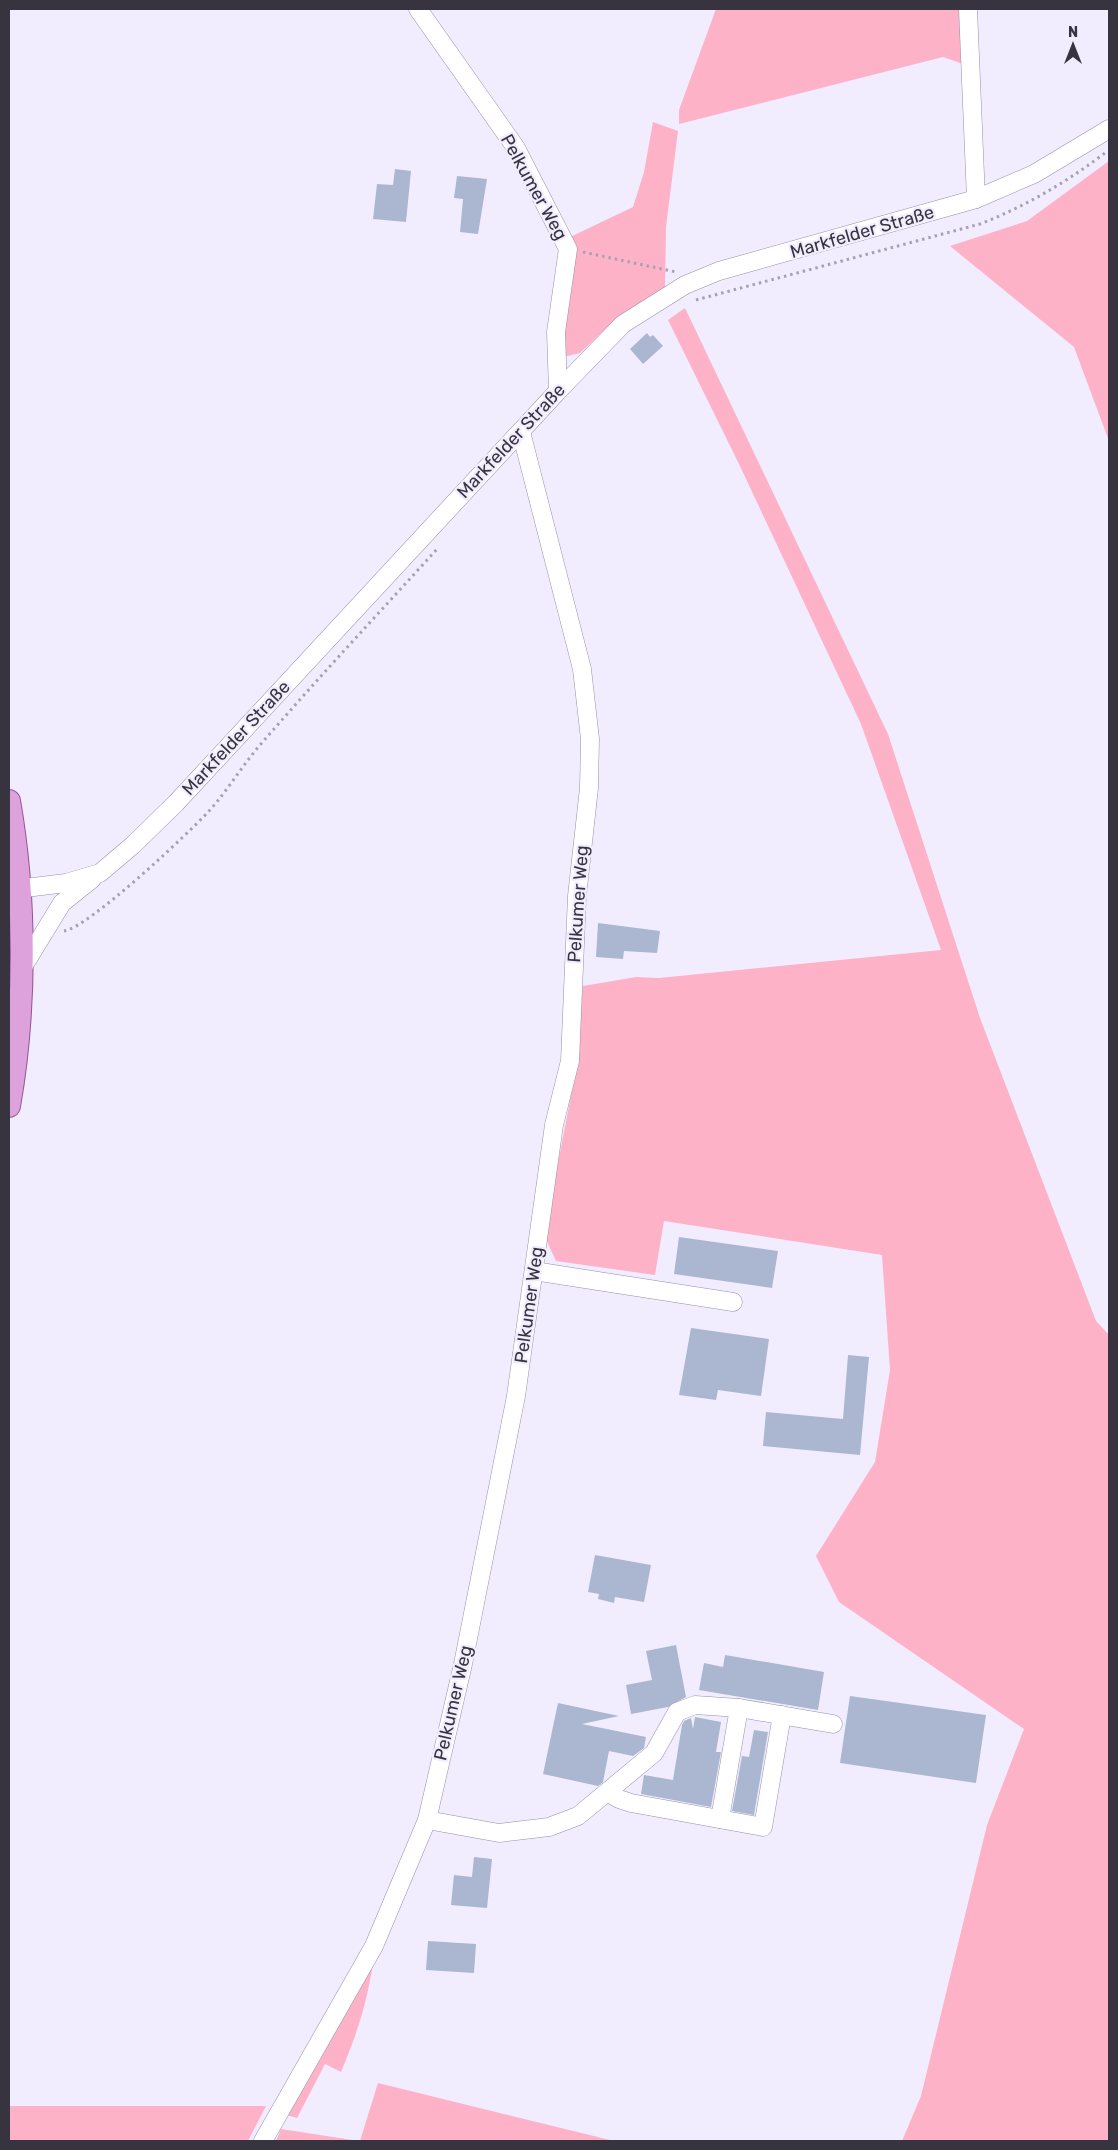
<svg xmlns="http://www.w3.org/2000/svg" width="1118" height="2150" viewBox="0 0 1118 2150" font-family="Rubik,sans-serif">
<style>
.green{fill:#fdb2c8}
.building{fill:#abb7d0}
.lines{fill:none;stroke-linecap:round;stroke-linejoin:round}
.minor-casing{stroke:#9690a9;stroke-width:19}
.major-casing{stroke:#955395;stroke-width:24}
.path{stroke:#a5a1b0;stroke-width:3;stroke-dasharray:2.5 4;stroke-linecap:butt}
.minor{stroke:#fff;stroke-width:18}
.major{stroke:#dda2dc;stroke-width:22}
.labels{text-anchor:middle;stroke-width:4.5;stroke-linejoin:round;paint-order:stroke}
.street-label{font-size:18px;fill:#37343f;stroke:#f1edfe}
</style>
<rect width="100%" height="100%" fill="#f1edfe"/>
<g class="green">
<path d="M 716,9 L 961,9 L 963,64 L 943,57 L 679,124 L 679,110 Z"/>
<path d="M 653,122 L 678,131 L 666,227 L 665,287 L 614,321 L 580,353 L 563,357 L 568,238 L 633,207 L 644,172 Z"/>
<path d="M 1109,161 L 1109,441 L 1074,347 L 950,246 L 1027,221 Z"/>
<path d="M 685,308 L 888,734 L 980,1018 L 1096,1321 L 1109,1335 L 1109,2141 L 902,2141 L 921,2096 L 987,1825 L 1024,1729 L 839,1602 L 816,1556 L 875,1462 L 890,1370 L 882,1255 L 664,1221 L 655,1275 L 556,1261 L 544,1235 L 570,1101 L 583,986 L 636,977 L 659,978 L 941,950 L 861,724 L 739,464 L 668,320 Z"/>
<path d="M 373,1963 C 367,2003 357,2034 341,2072 L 325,2064 L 297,2118 L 283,2114 Z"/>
<path d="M 378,2083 L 614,2141 L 360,2141 Z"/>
<path d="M 9,2106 L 266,2106 L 248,2141 L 9,2141 Z"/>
<path d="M 281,2129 L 359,2141 L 276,2141 Z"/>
</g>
<g class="building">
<path d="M 395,169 L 411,171 L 406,222 L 373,219 L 377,184 L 393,185 Z"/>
<path d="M 457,176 L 487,179 L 478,234 L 460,232 L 463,199 L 454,198 Z"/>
<path d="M 647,333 L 650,337 L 653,335 L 663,346 L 643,364 L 630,349 Z"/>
<path d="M 598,923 L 660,931 L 657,953 L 624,951 L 623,959 L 596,957 Z"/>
<path d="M 679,1237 L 778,1251 L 772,1288 L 674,1274 Z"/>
<path d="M 691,1328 L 769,1339 L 761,1396 L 718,1390 L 716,1400 L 679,1395 Z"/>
<path d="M 848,1355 L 869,1357 L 860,1455 L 763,1446 L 766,1412 L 843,1419 Z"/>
<path d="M 595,1555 L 651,1565 L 644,1602 L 615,1597 L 614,1603 L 598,1599 L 599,1594 L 588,1592 Z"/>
<path d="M 676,1645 L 686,1697 L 668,1707 L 631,1714 L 626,1685 L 652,1680 L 646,1651 Z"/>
<path d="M 725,1655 L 824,1672 L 818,1710 L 699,1690 L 704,1663 L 723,1667 Z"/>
<path d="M 850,1696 L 986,1715 L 976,1783 L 840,1763 Z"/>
<path d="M 558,1703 L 619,1716 L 582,1724 L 646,1737 L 644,1748 L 633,1756 L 609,1751 L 603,1782 L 598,1786 L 543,1774 Z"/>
<path d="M 695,1717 L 721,1722 L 716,1752 L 721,1752 L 711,1807 L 641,1794 L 644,1775 L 673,1780 L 682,1725 L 684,1721 L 691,1718 L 693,1729 Z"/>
<path d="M 754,1730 L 768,1732 L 754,1815 L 732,1811 L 742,1756 L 749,1757 Z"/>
<path d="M 474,1857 L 492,1859 L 487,1908 L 451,1905 L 454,1875 L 472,1877 Z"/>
<path d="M 428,1941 L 476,1944 L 474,1973 L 426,1970 Z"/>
</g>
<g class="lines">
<defs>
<g id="minor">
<path d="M 418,9 L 516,148 L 568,249 L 556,332 L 558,391"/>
<path d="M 968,9 L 976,199"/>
<path d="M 9,890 L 66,883 L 100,873 L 133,845 L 176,803 L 558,391 L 623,324 L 685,285 L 719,271 L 976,199 L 1034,174 L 1109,129"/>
<path d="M 21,970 L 62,903 L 92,879"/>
<path d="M 534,1271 L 733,1302"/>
<path d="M 607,1792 L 619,1799 L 631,1803 L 763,1827 L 782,1715"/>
<path d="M 720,1819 L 739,1708"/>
<path d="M 427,1820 L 499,1833 L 549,1827 L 578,1816 L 654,1753 L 677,1712 L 695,1705 L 739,1708 L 833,1724"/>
<path d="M 263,2141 L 374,1946 L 427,1820 L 463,1664 L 516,1396 L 554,1125 L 570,1061 L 577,896 L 589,788 L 590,739 L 582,669 L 521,432"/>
</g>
<path id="major" d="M 9,801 C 26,897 26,1010 9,1106"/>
</defs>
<use href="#minor" class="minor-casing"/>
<use href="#major" class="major-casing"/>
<g class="path">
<path d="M 583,252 L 676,272"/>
<path d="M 696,300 L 980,224 C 1026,206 1065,183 1105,153"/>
<path d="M 64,931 C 88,928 189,833 209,811 C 228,790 242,766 260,745 C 318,678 379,613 438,548"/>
</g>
<use href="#minor" class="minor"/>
<use href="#major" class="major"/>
</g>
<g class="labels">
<g class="street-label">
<text transform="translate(534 187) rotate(61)" y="6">Pelkumer Weg</text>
<text transform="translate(862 232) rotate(-16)" y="6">Markfelder Straße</text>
<text transform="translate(511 441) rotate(-47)" y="6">Markfelder Straße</text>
<text transform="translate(236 738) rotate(-47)" y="6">Markfelder Straße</text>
<text transform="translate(578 904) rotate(-86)" y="6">Pelkumer Weg</text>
<text transform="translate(529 1305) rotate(-82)" y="6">Pelkumer Weg</text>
<text transform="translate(453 1703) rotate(-77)" y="6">Pelkumer Weg</text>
</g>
</g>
<rect width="1118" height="2150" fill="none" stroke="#37343f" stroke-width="20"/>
<g transform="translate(1073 45)" stroke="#f1edfe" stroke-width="4" paint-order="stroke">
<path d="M0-4L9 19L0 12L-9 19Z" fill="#37343f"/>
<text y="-8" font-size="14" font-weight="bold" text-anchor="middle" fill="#37343f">N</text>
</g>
</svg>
